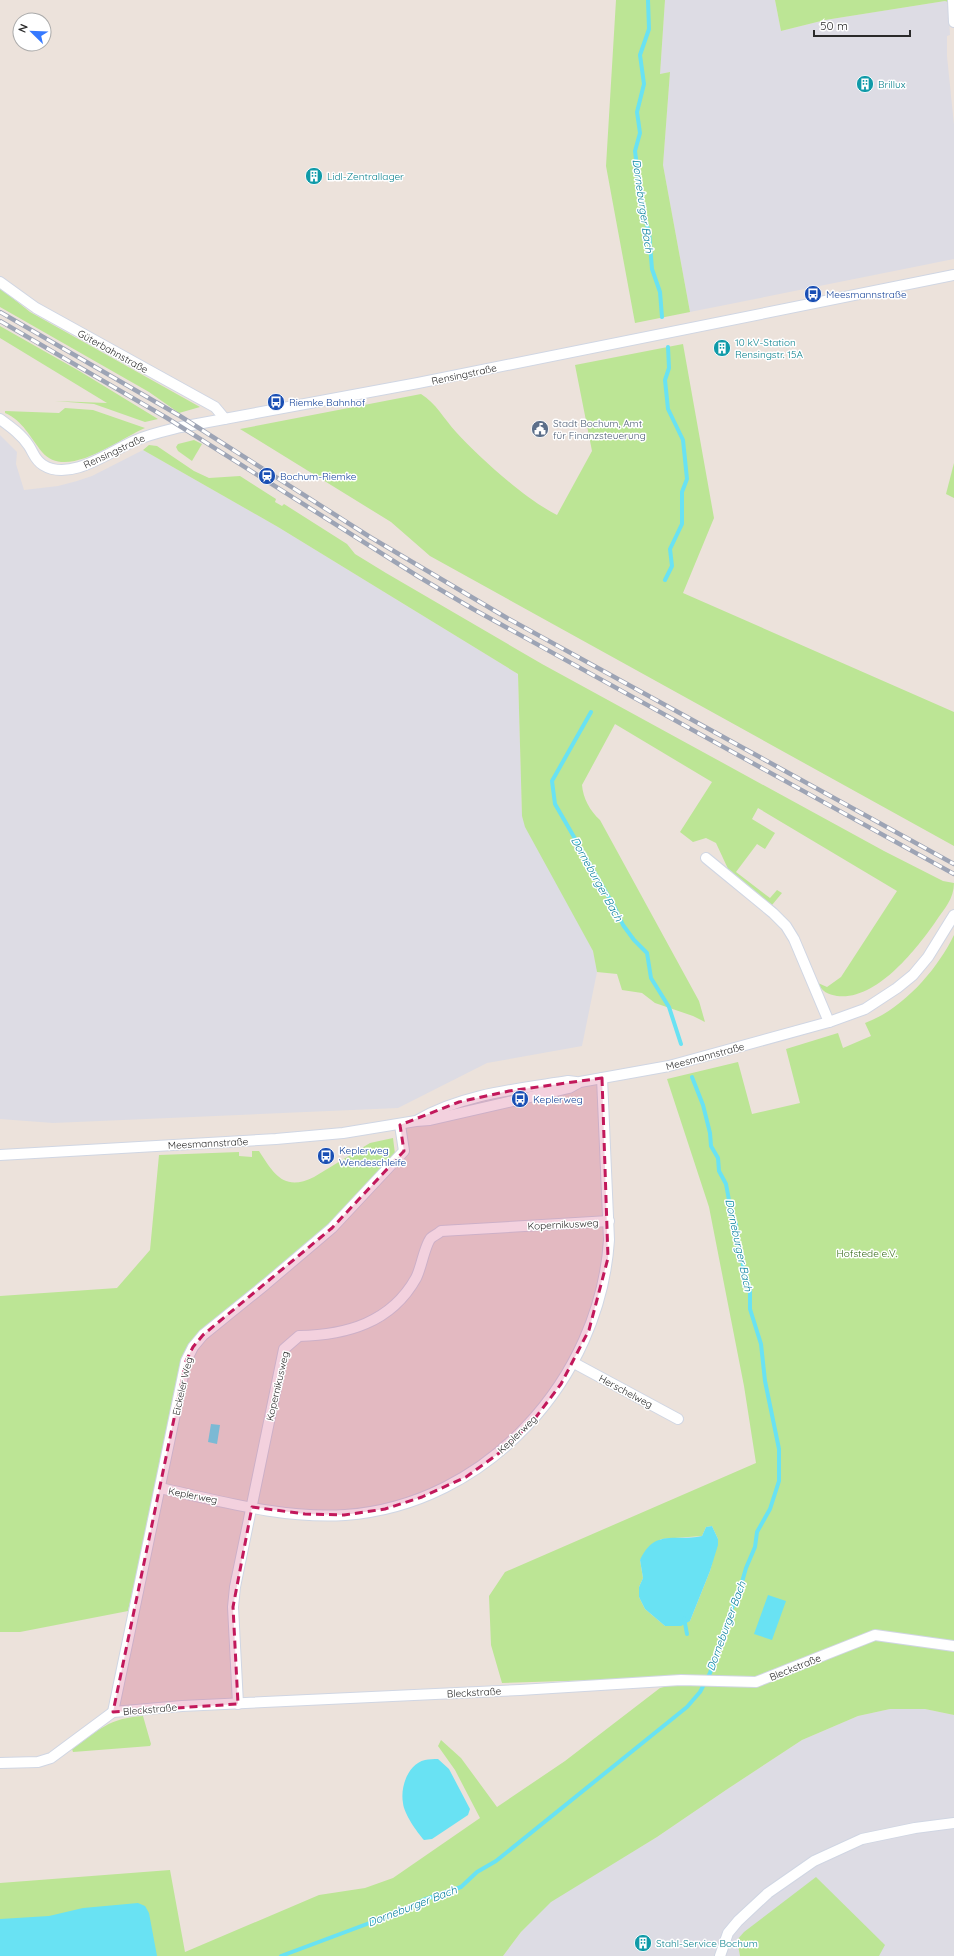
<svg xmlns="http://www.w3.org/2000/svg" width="954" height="1956" viewBox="0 0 954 1956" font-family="Quicksand,sans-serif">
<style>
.industrial{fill:#dddce4}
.green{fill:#bce595;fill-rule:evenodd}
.water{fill:#69e2f3}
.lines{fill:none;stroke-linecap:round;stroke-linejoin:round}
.stream{stroke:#69e2f3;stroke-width:4}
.street-casing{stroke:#d0d6e3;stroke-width:12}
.street{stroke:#fff;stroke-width:10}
.rail-casing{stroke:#9da4b5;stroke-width:4.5}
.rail{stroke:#fff;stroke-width:3;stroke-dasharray:9;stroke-linecap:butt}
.marked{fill:#c2185b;fill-opacity:0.2;stroke:#c2185b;stroke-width:3;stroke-dasharray:8 5;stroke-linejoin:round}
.labels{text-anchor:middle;stroke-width:3;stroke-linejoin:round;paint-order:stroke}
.culture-label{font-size:10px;fill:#0d838f;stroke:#fff;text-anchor:start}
.transit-label{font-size:10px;fill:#164399;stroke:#fff;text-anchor:start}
.street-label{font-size:10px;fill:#2a2a2a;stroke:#fff}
.service-label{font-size:10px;fill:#4e5e75;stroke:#fff;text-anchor:start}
.park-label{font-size:10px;fill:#346917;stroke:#fff}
.water-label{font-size:11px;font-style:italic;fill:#09819e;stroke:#fff}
</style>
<rect width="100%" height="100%" fill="#ece2db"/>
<g class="industrial">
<path d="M 665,0 L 775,0 L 781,31 L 825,20 L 945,1 L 948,2 L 950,35 L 947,36 L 947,56 L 954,125 L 954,259 L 690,312 L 663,165 L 670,72 L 660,74 Z"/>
<path d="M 0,435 L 17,452 L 16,464 L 24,490 L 58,486 L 77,481 L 92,476 L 143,450 L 278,527 L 518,674 L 522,816 L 593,951 L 597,972 L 582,1046 L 487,1063 L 398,1108 L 53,1123 L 0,1119 Z"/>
<path d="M 890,1709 L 925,1709 L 954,1715 L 954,1956 L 879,1956 L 884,1944 L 737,1940 L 740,1956 L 503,1956 L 521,1932 L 550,1902 L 657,1837 L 726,1790 L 802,1740 L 858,1716 Z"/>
</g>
<g class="green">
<path d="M 616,0 L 665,0 L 660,74 L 670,72 L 663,165 L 690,312 L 635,323 L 606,166 Z"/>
<path d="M 775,0 L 948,0 L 948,2 L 945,1 L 825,20 L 781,31 Z"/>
<path d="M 0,288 L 30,312 L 200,407 L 179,413 L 149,392 L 0,307 Z"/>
<path d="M 0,326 L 81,372 L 158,419 L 145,422 L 94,404 L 55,401 L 107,403 L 0,338 Z"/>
<path d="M 683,344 L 714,518 L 683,593 L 954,712 L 954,846 L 430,556 L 391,522 L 240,429 L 421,394 C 436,403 444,419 456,432 C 480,458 525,499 557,515 L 592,451 L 575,365 Z"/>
<path d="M 65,408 L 93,410 L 145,428 C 119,439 66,481 42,452 C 30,437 23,421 5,413 L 5,411 L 59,413 Z"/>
<path d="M 194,440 L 202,444 L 192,461 L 178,451 L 176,447 L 178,444 Z"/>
<path d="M 149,445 L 157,446 L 194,471 L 209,478 L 240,476 L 276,499 L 275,502 L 282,506 L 284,504 L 347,544 L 355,554 L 386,573 L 542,664 L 884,851 L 943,881 L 954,883 C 954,899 944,909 936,921 C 916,950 876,1001 837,996 C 828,994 822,992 818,983 L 827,987 L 841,977 L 897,891 L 758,808 L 752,819 L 775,833 L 765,849 L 757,844 L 736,872 L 770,898 L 777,890 L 782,893 L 772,905 L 729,871 L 716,843 L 706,838 L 693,842 L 680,832 L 712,782 L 615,724 L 582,785 C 583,798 590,811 600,820 L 699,1001 L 705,1022 L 693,1016 L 655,1003 L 642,993 L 622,990 L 617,974 L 597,972 L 593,951 L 525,827 L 522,816 L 518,674 L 278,527 L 143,450 Z"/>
<path d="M 954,463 L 954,498 L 946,494 Z"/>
<path d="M 954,935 L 954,1715 L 925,1709 L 890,1709 L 858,1716 L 802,1740 L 726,1790 L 657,1837 L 551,1902 L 521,1932 L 503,1956 L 0,1956 L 0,1883 L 170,1870 L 185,1952 L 319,1895 L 365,1888 L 393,1878 L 480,1818 L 455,1770 L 438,1746 L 441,1740 L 461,1758 L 497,1807 L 565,1761 L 660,1688 L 685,1681 L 753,1682 L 725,1676 L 502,1683 L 491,1645 L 489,1596 L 505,1572 L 756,1463 L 744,1386 L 709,1207 L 667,1079 L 738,1062 L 752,1114 L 800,1103 L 786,1049 L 838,1033 L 843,1048 L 871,1036 L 865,1023 C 903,1009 937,970 954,935 ZM 712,1526 L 718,1539 L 710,1571 L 690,1621 L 665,1626 L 645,1609 L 639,1597 L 639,1587 L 643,1578 L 640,1560 L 661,1539 L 702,1536 L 706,1527 Z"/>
<path d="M 393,1138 L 395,1154 L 321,1232 L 197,1334 L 152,1506 L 128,1611 L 20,1632 L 0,1632 L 0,1296 L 117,1288 L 150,1250 L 159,1155 L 239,1152 L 239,1156 L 252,1157 L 252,1151 L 259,1151 C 274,1174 284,1192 314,1177 L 370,1143 Z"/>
<path d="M 143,1716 L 151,1744 L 150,1746 L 73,1752 L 72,1749 C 99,1730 109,1718 143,1716 Z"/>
<path d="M 816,1877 L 885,1945 L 879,1956 L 740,1956 L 737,1940 L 744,1932 Z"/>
</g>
<g class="water">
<path d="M 211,1424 L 220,1425 L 217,1444 L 208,1442 Z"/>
<path d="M 712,1526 L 718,1539 L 718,1545 L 710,1571 L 690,1621 L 681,1626 L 665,1626 L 645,1609 L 639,1597 L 639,1587 L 643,1578 L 640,1560 C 655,1528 675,1542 702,1536 L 706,1527 Z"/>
<path d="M 768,1595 L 786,1601 L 772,1640 L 754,1634 Z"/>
<path d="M 438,1759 L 449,1769 L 470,1809 L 468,1815 L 432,1839 L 424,1840 C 417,1832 404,1814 403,1803 C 400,1787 408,1764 425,1760 C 429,1759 434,1759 438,1759 Z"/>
<path d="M 138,1903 L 145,1906 L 149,1913 L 157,1956 L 0,1956 L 0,1919 L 49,1916 L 83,1908 Z"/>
</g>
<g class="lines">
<g class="stream">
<path d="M 648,0 L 649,29 L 640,55 L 644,84 L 637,112 L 640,133 L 635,151 L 643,213 L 649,232 L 652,269 L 660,292 L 662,317"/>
<path d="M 665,580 L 672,566 L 670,549 L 682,524 L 682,492 L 687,479 L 683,440 L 668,409 L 665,380 L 669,368 L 668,347"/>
<path d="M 591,712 L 552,781 L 555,804 L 615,908 L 623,925 L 634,940 L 647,953 L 651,978 L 669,1007 L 681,1044"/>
<path d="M 684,1618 L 687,1634"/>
<path d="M 281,1956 L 407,1909 L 423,1900 L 461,1887 L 477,1872 L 496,1861 L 687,1707 L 700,1692 L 710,1673 L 730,1613 L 740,1589 L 746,1568 L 755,1547 L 757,1532 L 770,1509 L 779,1481 L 779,1449 L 765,1381 L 761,1344 L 750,1309 L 750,1289 L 743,1266 L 741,1251 L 737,1242 L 736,1224 L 731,1211 L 726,1184 L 719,1171 L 718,1158 L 711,1146 L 710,1133 L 703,1105 L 692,1077"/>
</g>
<defs>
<g id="street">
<path d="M 953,0 L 954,22"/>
<path d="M 0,282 L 36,308 L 215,407 L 225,419"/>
<path d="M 0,419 C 11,427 22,435 29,446 C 34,454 35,460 43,465 C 70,482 109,452 134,441 C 150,434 165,431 181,427 L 418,383 L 954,275"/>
<path d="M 706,858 L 773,913 L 786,926 L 794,939 L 829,1022"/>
<path d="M 418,1120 C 462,1094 518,1089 568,1081 L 576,1082"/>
<path d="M 0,1155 L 276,1139 L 343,1133 L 416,1121 L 430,1120 L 569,1088 L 580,1082 L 669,1066 L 829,1022 L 865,1009 L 897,988 L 913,975 L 928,957 L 954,915"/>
<path d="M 574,1363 L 678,1419"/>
<path d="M 160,1488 C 220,1501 283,1519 345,1515 C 487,1505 600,1379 609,1240 L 602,1078"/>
<path d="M 238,1704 L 233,1607 L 235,1587 L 284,1349 L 299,1336 C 346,1335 391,1323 416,1278 C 421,1269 425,1244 431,1238 C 433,1236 438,1234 441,1231 L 609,1221"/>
<path d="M 113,1712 L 186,1361 L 193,1347 L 203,1335 L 266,1284 L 332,1228 L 404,1151 L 400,1125"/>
<path d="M 0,1763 L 38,1762 L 51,1758 L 113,1712 L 182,1706 L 520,1690 L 681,1680 L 756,1682 L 875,1635 L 954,1646"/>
<path d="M 720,1956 L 728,1933 L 738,1921 L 768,1893 L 814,1861 L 862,1839 L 915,1828 L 954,1823"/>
</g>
</defs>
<use href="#street" class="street-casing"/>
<use href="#street" class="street"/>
<defs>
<g id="rail">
<path d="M 0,312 L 180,416 L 370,537 L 507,618 L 954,864"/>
<path d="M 0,321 L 167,418 L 419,577 L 473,609 L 954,874"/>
</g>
</defs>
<use href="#rail" class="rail-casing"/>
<use href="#rail" class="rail"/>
</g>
<path class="marked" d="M 602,1078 L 608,1258 L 589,1330 L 561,1384 L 533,1421 L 502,1451 L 466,1477 L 422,1497 L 385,1509 L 344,1515 L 305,1514 L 252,1507 L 233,1607 L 238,1704 L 113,1712 L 186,1361 L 193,1347 L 203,1335 L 332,1228 L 404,1151 L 400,1125 L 459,1102 L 509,1091 Z"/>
<defs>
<symbol id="building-disc" viewBox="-11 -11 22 22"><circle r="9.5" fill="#0f9aa8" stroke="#fff"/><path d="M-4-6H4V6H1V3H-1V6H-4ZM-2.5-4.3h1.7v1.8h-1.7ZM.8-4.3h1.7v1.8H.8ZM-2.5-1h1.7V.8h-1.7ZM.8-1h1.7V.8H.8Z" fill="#fff"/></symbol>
<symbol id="bus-disc" viewBox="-11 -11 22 22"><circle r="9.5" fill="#1a4fb4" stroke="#fff"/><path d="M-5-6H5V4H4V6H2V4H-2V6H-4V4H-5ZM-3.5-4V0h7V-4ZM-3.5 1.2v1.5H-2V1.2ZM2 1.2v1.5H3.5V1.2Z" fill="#fff"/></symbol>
<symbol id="civic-disc" viewBox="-11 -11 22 22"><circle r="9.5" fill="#5c6f8a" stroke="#fff"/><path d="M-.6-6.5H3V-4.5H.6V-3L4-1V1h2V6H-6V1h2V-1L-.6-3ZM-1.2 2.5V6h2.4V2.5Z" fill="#fff"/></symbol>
<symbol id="station-disc" viewBox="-11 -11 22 22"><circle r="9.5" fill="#1a4fb4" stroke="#fff"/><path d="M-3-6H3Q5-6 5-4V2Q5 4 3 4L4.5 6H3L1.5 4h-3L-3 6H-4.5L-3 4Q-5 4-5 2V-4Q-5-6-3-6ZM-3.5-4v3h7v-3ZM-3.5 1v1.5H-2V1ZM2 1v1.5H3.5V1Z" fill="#fff"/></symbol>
</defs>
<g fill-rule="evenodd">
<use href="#building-disc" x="855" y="74" width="20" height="20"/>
<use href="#building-disc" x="304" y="166" width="20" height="20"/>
<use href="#bus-disc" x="803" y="284" width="20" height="20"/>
<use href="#building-disc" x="712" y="338" width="20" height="20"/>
<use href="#bus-disc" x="266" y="392" width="20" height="20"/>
<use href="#civic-disc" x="530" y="419" width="20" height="20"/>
<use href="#station-disc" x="257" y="466" width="20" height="20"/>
<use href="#bus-disc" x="510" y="1089" width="20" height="20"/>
<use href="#bus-disc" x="316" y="1146" width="20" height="20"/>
<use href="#building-disc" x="633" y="1933" width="20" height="20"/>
</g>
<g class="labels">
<g class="culture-label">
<text x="878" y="88">Brillux</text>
<text x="327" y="180">Lidl-Zentrallager</text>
<text x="735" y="346">10 kV-Station<tspan x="735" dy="12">Rensingstr. 15A</tspan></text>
<text x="656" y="1947">Stahl-Service Bochum</text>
</g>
<g class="transit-label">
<text x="826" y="298">Meesmannstraße</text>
<text x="289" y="406">Riemke Bahnhof</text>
<text x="280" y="480">Bochum-Riemke</text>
<text x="533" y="1103">Keplerweg</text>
<text x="339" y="1154">Keplerweg<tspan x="339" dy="12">Wendeschleife</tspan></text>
</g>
<g class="street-label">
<text transform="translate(113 351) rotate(29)" y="4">Güterbahnstraße</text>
<text transform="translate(464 374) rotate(-12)" y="4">Rensingstraße</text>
<text transform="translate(114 451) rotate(-25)" y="4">Rensingstraße</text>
<text transform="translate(705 1056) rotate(-15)" y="4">Meesmannstraße</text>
<text transform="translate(208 1143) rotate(-3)" y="4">Meesmannstraße</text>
<text transform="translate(563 1224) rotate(-3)" y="4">Kopernikusweg</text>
<text transform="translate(182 1386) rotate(-77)" y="4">Eickeler Weg</text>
<text transform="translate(277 1386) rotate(-77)" y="4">Kopernikusweg</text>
<text transform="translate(626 1391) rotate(28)" y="4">Herschelweg</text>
<text transform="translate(517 1434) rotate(-44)" y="4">Keplerweg</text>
<text transform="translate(193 1495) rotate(11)" y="4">Keplerweg</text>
<text transform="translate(795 1667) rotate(-22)" y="4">Bleckstraße</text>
<text transform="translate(474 1692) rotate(-3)" y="4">Bleckstraße</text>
<text transform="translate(150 1709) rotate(-5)" y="4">Bleckstraße</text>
</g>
<g class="service-label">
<text x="553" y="427">Stadt Bochum, Amt<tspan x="553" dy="12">für Finanzsteuerung</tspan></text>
</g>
<g class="park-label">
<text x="867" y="1257">Hofstede e.V.</text>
</g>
<g class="water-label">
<text transform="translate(643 206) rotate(82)" y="4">Dorneburger Bach</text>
<text transform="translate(597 879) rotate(61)" y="4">Dorneburger Bach</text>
<text transform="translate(739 1245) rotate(78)" y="4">Dorneburger Bach</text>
<text transform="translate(726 1626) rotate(-70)" y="4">Dorneburger Bach</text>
<text transform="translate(412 1906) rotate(-21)" y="4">Dorneburger Bach</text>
</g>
</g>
<g transform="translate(32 32) rotate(293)"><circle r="19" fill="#ffffff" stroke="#aaaaaa"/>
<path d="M0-3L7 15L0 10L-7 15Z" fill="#3579ff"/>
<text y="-6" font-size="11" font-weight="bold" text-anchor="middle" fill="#2a2a2a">N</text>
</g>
<path d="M814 30v6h96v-6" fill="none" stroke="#2a2a2a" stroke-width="2"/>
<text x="820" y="30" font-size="12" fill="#2a2a2a" stroke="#ffffff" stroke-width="3" paint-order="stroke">50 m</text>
</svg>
